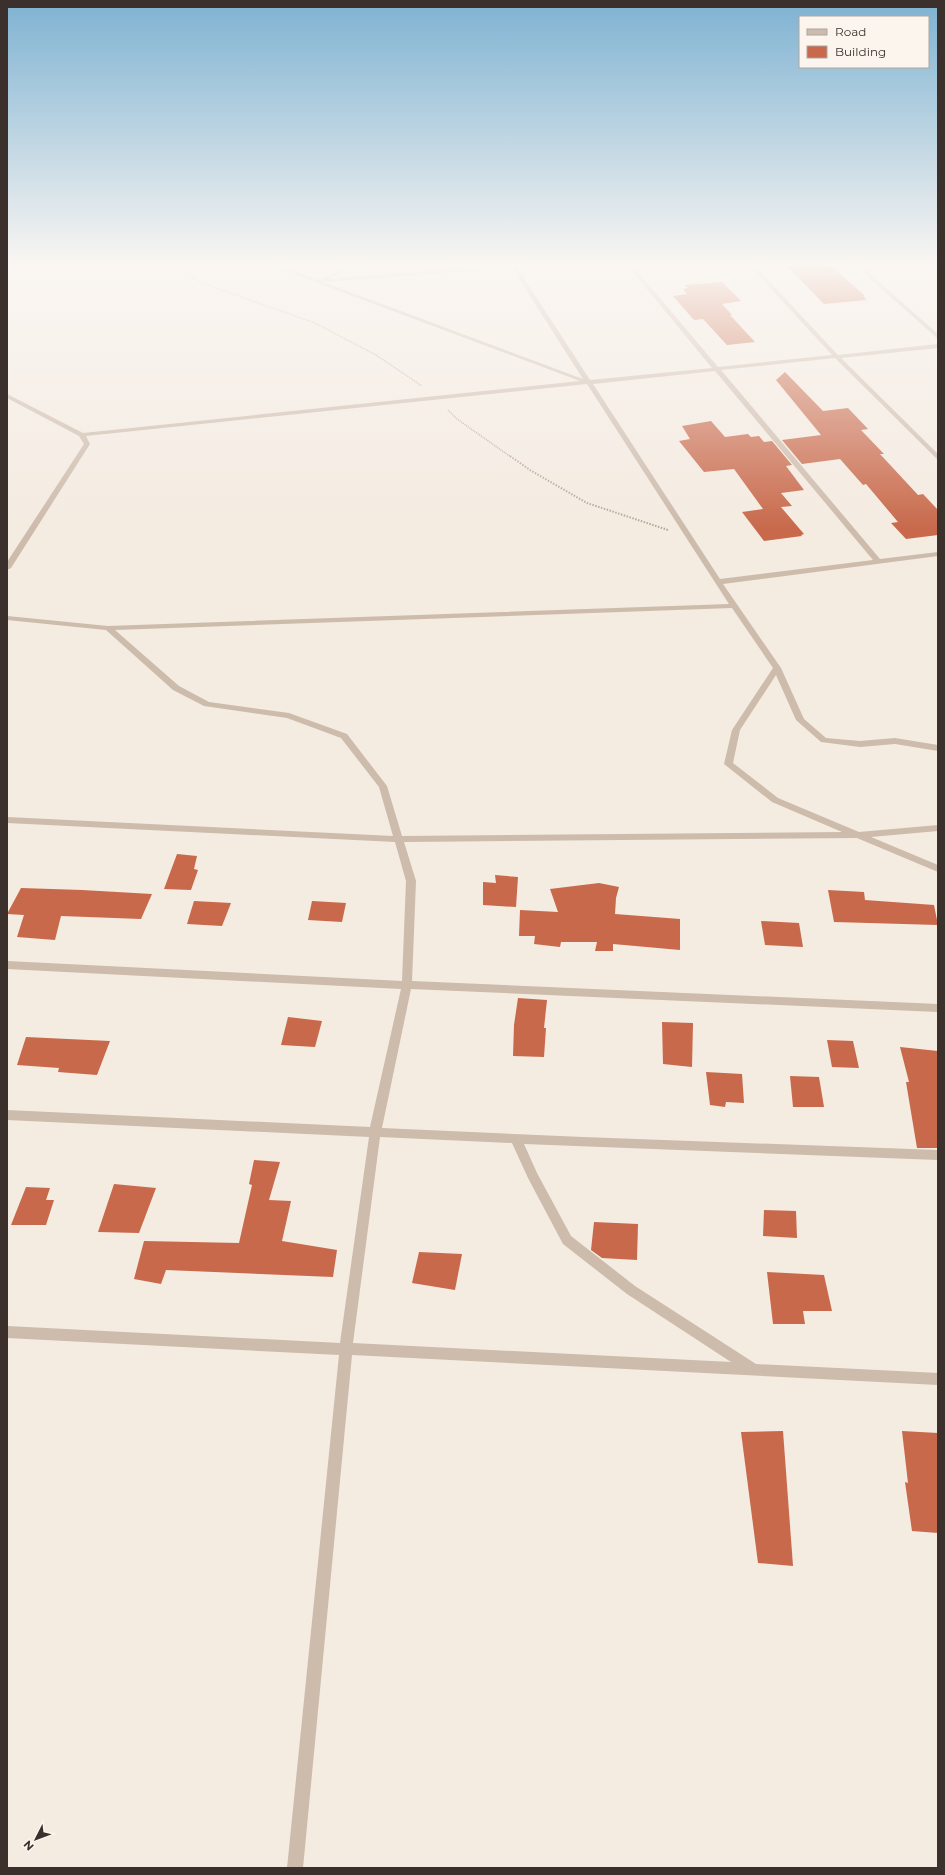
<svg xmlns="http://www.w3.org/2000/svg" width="945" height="1875" viewBox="0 0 945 1875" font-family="Montserrat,sans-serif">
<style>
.building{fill:#c8694b}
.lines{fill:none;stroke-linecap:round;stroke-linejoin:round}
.path-far1{stroke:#b9a596;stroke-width:1.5;stroke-dasharray:1 1;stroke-linecap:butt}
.path{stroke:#b9a596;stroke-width:2;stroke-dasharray:1.5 1.5;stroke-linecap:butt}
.street{fill:#cdbbac;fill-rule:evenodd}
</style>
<rect width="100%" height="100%" fill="#f4ebe1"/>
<g class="building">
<path d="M 787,266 L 831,266 L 865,296 L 863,296 L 867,300 L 824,304 Z"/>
<path d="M 722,282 L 741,301 L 722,304 L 732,315 L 730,315 L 755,342 L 727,345 L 703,319 L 694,320 L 673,296 L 687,294 L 683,289 L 688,288 L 685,285 Z"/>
<path d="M 785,372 L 823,411 L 848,408 L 868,429 L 861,430 L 884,454 L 880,454 L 918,495 L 923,494 L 938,510 L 938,535 L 906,539 L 891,523 L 898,522 L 866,484 L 863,485 L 840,459 L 802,464 L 782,440 L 821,435 L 776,380 Z"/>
<path d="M 711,421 L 725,437 L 748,434 L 751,437 L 759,436 L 764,442 L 772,441 L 792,465 L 786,466 L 804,490 L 781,493 L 792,506 L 781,507 L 804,534 L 801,535 L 802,536 L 764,541 L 742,512 L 763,509 L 734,469 L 704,472 L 679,441 L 690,439 L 682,426 Z"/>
<path d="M 177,854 L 197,856 L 194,869 L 198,870 L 191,890 L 164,889 Z"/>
<path d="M 495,875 L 518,877 L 516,907 L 483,905 L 483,882 L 496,883 Z"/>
<path d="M 599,883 L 619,887 L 616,898 L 615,914 L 680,919 L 680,950 L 613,944 L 613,951 L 595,951 L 597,942 L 561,942 L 560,947 L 534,944 L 535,936 L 519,936 L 520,910 L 558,912 L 550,889 Z"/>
<path d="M 21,888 L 82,890 L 152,894 L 141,919 L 61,916 L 55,940 L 17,937 L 24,915 L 7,914 Z"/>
<path d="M 828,890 L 864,892 L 865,900 L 934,905 L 938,925 L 834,922 Z"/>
<path d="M 194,901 L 231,903 L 222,926 L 187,924 Z"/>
<path d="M 312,901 L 346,903 L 342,922 L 308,920 Z"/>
<path d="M 761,921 L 799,923 L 803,947 L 765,945 Z"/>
<path d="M 518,998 L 547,1000 L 544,1028 L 546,1028 L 544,1057 L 513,1056 L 514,1025 Z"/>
<path d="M 288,1017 L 322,1021 L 315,1047 L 281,1045 Z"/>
<path d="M 662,1022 L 693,1023 L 692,1067 L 663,1064 Z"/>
<path d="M 26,1037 L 110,1041 L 97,1075 L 58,1072 L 59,1068 L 17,1065 Z"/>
<path d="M 827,1040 L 853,1041 L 859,1068 L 832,1067 Z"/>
<path d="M 900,1047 L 938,1051 L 938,1148 L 917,1148 L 906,1082 L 909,1082 Z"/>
<path d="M 706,1072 L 742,1074 L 744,1103 L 726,1102 L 725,1107 L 710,1105 Z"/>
<path d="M 790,1076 L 819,1077 L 824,1107 L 793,1107 Z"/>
<path d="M 254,1160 L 280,1162 L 269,1200 L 291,1201 L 282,1241 L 337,1250 L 333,1277 L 166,1270 L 161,1284 L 134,1279 L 144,1241 L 239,1243 L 252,1185 L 249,1184 Z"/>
<path d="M 114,1184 L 156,1188 L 139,1233 L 98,1232 Z"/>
<path d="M 26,1187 L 50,1188 L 46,1200 L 54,1200 L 46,1225 L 11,1225 Z"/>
<path d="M 764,1210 L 796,1211 L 797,1238 L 763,1236 Z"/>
<path d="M 594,1222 L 638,1224 L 637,1260 L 602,1258 L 591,1250 Z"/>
<path d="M 419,1252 L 462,1254 L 455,1290 L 412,1283 Z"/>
<path d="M 767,1272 L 824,1275 L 832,1311 L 803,1311 L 805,1324 L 773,1324 Z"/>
<path d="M 783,1431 L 793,1566 L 758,1563 L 741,1432 Z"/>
<path d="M 902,1431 L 938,1433 L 938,1533 L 912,1531 L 905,1482 L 908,1483 Z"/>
</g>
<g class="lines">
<g class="path-far1">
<path d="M 171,266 L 202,283 L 315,323 L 376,355 L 422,386"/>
<path d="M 448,410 L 457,419 L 511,457"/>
</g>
<path class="path" d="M 510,456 L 530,470 L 587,503 L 668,530"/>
<g class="street">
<path d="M 272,266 L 279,266 L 318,280 L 350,266 L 357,266 L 328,279 L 491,266 L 516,266 L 590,380 L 712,368 L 628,266 L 633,266 L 718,367 L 832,355 L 750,266 L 755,266 L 838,355 L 938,344 L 938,348 L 841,358 L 938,454 L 938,460 L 835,358 L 721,370 L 880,559 L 938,552 L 938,556 L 723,584 L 781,668 L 804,719 L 826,738 L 860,741 L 895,738 L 938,745 L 938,751 L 895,744 L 860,747 L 821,742 L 796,720 L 776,675 L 740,730 L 733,763 L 778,798 L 859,832 L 938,825 L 938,831 L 871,837 L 938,865 L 938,872 L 857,838 L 404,842 L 416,881 L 412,981 L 938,1004 L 938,1012 L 411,989 L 382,1128 L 583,1137 L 938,1150 L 938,1160 L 524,1144 L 537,1173 L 571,1236 L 635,1286 L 756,1364 L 938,1373 L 938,1385 L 352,1355 L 303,1868 L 287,1868 L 339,1355 L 7,1338 L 7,1326 L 340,1343 L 369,1137 L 7,1120 L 7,1110 L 370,1127 L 401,989 L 7,969 L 7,961 L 402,981 L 406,881 L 395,842 L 7,823 L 7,817 L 393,836 L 379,787 L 341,738 L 287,718 L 204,706 L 173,690 L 106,630 L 7,620 L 7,616 L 108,626 L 729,604 L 587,384 L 86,436 L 90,444 L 11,568 L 7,570 L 7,562 L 84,444 L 79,436 L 7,398 L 7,394 L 83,433 L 580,381 ZM 512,268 L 583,379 L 323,282 ZM 715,371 L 873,560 L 720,579 L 593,384 ZM 732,608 L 773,668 L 732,730 L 724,764 L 772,802 L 842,832 L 402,836 L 387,786 L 347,734 L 289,713 L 209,702 L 179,686 L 115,630 ZM 380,1137 L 512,1143 L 528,1178 L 563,1244 L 627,1294 L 731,1362 L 353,1343 Z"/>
<path d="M 856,266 L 861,266 L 938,334 L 938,339 Z"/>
</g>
</g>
<linearGradient id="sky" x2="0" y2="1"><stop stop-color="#7eb2d2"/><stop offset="0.5" stop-color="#faf6f2"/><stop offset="1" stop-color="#faf6f2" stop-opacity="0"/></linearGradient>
<rect width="945" height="529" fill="url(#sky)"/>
<rect width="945" height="1875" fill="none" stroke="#3b302b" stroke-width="16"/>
<rect x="799" y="16" width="130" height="52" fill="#fbf5ee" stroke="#aea6a0"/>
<rect x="807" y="29" width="20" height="6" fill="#cdbbac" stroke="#aea6a0"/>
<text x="835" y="36" font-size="12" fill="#3b302b">Road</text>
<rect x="807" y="46" width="20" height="12" fill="#c8694b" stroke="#aea6a0"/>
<text x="835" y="56" font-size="12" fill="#3b302b">Building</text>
<g transform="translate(36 1839) rotate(228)" stroke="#fbf5ee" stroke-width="3" paint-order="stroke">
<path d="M0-3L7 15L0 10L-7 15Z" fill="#3b302b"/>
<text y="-6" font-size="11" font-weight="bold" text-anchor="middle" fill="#3b302b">N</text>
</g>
</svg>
